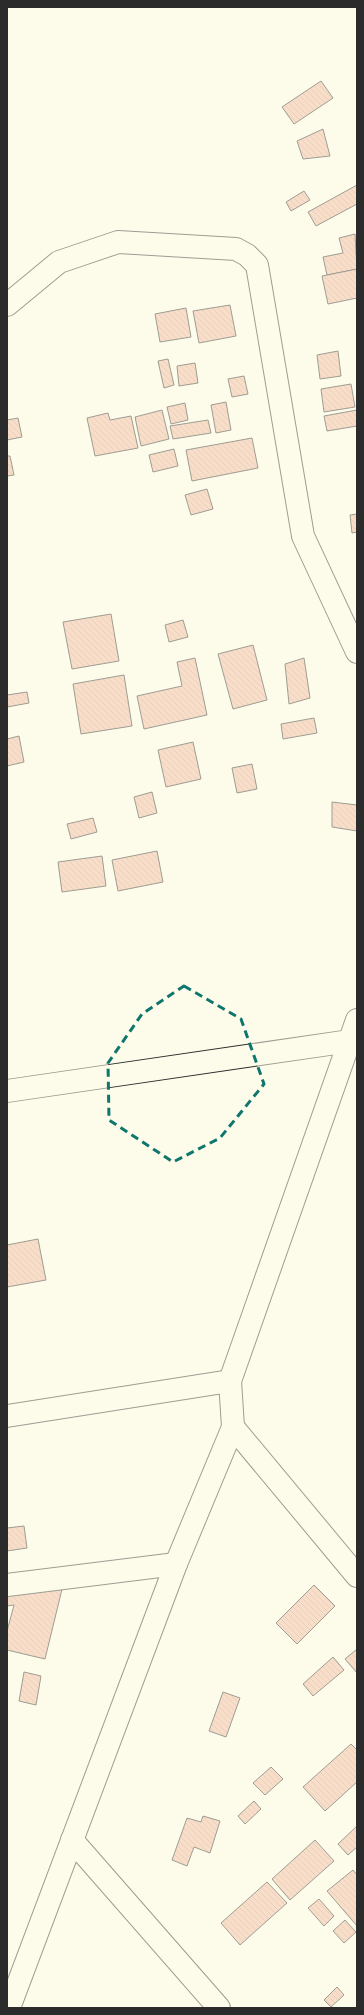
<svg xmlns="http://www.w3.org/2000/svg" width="364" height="2015" viewBox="0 0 364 2015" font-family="Roboto,sans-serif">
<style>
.building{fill:url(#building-back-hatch);stroke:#2b2b2b}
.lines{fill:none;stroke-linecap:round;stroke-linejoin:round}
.minor-casing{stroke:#2b2b2b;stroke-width:24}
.primary-casing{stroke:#2b2b2b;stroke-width:24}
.minor{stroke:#fdfbea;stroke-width:22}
.primary{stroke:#fdfbea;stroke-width:22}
.marked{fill:none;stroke:#0f766e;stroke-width:3;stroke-dasharray:8 5;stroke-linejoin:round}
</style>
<defs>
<pattern id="building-back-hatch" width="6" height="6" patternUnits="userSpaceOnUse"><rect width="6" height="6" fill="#f2b8a0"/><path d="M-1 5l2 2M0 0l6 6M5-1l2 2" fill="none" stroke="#d09e8a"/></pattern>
</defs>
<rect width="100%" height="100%" fill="#fdfbea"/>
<g class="building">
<path d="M 321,81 L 333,98 L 294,124 L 282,107 Z"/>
<path d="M 323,129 L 330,156 L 303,159 L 297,141 Z"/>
<path d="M 357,185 L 357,204 L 316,226 L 308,212 Z"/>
<path d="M 304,191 L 310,200 L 291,211 L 286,202 Z"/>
<path d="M 355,234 L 357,269 L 327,275 L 323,257 L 343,253 L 339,238 Z"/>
<path d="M 357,269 L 357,298 L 328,304 L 322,276 Z"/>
<path d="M 230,305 L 236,336 L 199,343 L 193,311 Z"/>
<path d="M 186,308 L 191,337 L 160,342 L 155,314 Z"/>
<path d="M 338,351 L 341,376 L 320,379 L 317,355 Z"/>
<path d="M 168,359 L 174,385 L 164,388 L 158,361 Z"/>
<path d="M 195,363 L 198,383 L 179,386 L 177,366 Z"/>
<path d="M 244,376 L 248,394 L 232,397 L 228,379 Z"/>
<path d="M 351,384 L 355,407 L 324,412 L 321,389 Z"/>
<path d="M 226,402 L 231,430 L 216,433 L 211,405 Z"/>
<path d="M 185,403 L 188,420 L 171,424 L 167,407 Z"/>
<path d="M 162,410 L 169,439 L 141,446 L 135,417 Z"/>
<path d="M 357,410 L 357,426 L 327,431 L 324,416 Z"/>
<path d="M 108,413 L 110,420 L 131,416 L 138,448 L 95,456 L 87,418 Z"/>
<path d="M 18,418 L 22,437 L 7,440 L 7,420 Z"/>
<path d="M 208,420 L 211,433 L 173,439 L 170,426 Z"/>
<path d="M 252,438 L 258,468 L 192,481 L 186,450 Z"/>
<path d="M 174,449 L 178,466 L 153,472 L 149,455 Z"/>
<path d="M 7,456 L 10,456 L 14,475 L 7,476 Z"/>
<path d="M 207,489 L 213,509 L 191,515 L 185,495 Z"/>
<path d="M 357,514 L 357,532 L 352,533 L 350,515 Z"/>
<path d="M 111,614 L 119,661 L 72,669 L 63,622 Z"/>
<path d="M 183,620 L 188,637 L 169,642 L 165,625 Z"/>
<path d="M 253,645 L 267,700 L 233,709 L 218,654 Z"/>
<path d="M 195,658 L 207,715 L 144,729 L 137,696 L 182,686 L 177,662 Z"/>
<path d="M 304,658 L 310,698 L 289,704 L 285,664 Z"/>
<path d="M 124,675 L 132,726 L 81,734 L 73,684 Z"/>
<path d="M 27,692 L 29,703 L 7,707 L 7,695 Z"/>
<path d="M 314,718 L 317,733 L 283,739 L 281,724 Z"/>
<path d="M 19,736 L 24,762 L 7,766 L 7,739 Z"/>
<path d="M 193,742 L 201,779 L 166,787 L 158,750 Z"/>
<path d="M 252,764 L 257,789 L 237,793 L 232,768 Z"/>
<path d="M 152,792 L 157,813 L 139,818 L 134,797 Z"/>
<path d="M 332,802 L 357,805 L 357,831 L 332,827 Z"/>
<path d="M 93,818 L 97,832 L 71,839 L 67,824 Z"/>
<path d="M 157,851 L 163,882 L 118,891 L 112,860 Z"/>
<path d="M 102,856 L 106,886 L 62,892 L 58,862 Z"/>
<path d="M 38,1239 L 46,1280 L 7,1287 L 7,1245 Z"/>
<path d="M 24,1526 L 27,1548 L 7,1551 L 7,1528 Z"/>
<path d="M 64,1581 L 45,1659 L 7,1650 L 7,1631 L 14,1605 L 7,1606 L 7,1594 Z"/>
<path d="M 314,1585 L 335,1606 L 297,1644 L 276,1623 Z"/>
<path d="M 357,1649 L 357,1673 L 345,1659 Z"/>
<path d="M 333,1657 L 344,1670 L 313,1696 L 303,1684 Z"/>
<path d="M 24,1672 L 41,1676 L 36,1705 L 19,1701 Z"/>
<path d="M 223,1692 L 240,1698 L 226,1737 L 209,1731 Z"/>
<path d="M 351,1744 L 357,1750 L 357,1782 L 325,1811 L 303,1787 Z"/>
<path d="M 271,1767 L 283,1779 L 265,1795 L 253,1783 Z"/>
<path d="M 254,1801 L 261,1809 L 245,1824 L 238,1816 Z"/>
<path d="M 203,1816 L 220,1821 L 210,1853 L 194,1847 L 187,1866 L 172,1860 L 187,1818 L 201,1822 Z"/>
<path d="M 357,1826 L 357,1847 L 348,1855 L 338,1844 Z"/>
<path d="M 315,1840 L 334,1861 L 290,1900 L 272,1879 Z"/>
<path d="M 353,1870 L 357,1875 L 357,1926 L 327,1891 Z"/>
<path d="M 267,1882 L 287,1903 L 240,1945 L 221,1923 Z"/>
<path d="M 319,1899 L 334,1916 L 324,1926 L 308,1908 Z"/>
<path d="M 345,1920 L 356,1932 L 344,1943 L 333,1931 Z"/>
<path d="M 337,1987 L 344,1995 L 331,2007 L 324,2000 Z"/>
</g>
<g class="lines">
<defs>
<g id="minor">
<path d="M 7,305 L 59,262 L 118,242 L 236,249 L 247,255 L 257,265 L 303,536 L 357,652"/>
<path d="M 7,1091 L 350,1041"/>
<path d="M 7,1416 L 230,1381"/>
<path d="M 233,1427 L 357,1576"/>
<path d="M 7,1585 L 176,1564"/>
<path d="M 72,1840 L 219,2008"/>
</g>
<path id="primary" d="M 9,2008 L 176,1564 L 233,1427 L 230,1381 L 357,1020"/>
</defs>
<use href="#minor" class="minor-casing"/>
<use href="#primary" class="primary-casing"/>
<use href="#minor" class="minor"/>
<use href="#primary" class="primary"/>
</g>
<path d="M0 0H364V2015H0ZM 184,986 L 241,1019 L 264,1084 L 220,1138 L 173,1162 L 109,1120 L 108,1063 L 142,1014 Z" fill="#fdfbea" fill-opacity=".55" fill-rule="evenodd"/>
<path class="marked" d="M 184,986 L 241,1019 L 264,1084 L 220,1138 L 173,1162 L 109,1120 L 108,1063 L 142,1014 Z"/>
<rect width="364" height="2015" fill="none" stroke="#2b2b2b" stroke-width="16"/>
</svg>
